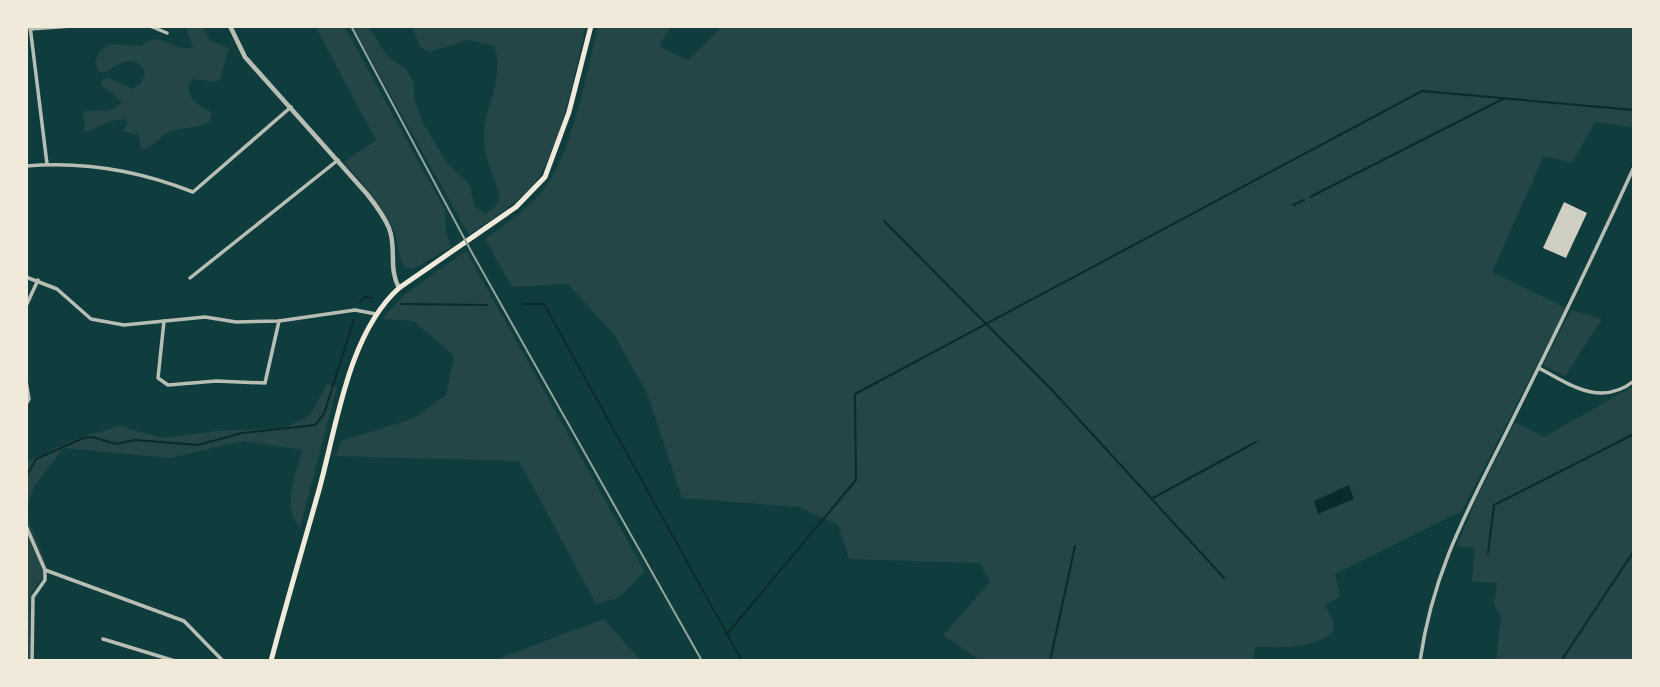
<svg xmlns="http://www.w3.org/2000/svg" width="1660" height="687" viewBox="0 0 1660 687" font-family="'PT Sans',sans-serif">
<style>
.green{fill:#244646}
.water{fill:#0a2a2b}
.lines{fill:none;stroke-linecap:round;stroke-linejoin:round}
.stream{stroke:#0a2a2b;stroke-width:2}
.building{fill:#cfcfc3}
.minor{stroke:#b8beb3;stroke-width:3.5}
.tertiary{stroke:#b8beb3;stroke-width:4.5}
.primary{stroke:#f1e9da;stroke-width:5}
.rail{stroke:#97a49c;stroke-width:2}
</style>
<rect width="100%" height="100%" fill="#0f3d3e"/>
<g class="green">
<path d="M 185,26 L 202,26 L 210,41 L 229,48 L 220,79 L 216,82 L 193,79 L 189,83 C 187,101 199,104 212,113 L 210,122 C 196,130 179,126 165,134 C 155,141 154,147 141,150 L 139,135 L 121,131 L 128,124 L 126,119 L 111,121 L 85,132 L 83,112 C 97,109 114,115 122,101 L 101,85 L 102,80 L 108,78 L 133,89 L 141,83 L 145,73 C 135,51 119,64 103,73 L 98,71 L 95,61 L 100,51 L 109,44 L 140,46 L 154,39 C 170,39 177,52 193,47 Z"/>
<path d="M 315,26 L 344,26 L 445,210 L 446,231 L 451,247 L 413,269 L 406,268 C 395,254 400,240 392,226 C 379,202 362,182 344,162 L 376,140 Z"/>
<path d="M 352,26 L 368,26 L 388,57 L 406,69 L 414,83 L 414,99 L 423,123 L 447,163 L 470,185 L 474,206 L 485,214 L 494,208 L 500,199 C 496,178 483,158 484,136 C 484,106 506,78 494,46 L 469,40 L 429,52 L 420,47 L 412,26 L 586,26 C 575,69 562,146 536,181 C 519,203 491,219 469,235 Z"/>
<path d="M 598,26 L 671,26 L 660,44 L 664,49 L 688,60 L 723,26 L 1634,26 L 1634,128 L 1595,122 L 1572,163 L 1544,156 L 1492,272 L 1566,308 L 1462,511 L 1335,574 L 1340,597 L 1325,605 L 1333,621 L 1334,630 C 1317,650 1279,647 1255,647 L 1253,661 L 981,661 L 943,635 L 990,582 L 980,563 L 849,559 L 838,525 L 799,507 L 682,498 L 647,393 L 615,336 L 568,284 L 512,287 L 485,239 C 504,225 524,212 540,194 C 572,159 586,73 598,26 Z"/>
<path d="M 466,251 L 645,572 L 618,598 L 596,604 L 519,461 L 336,456 L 341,441 L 412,419 L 446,395 L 454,356 L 414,321 L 382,319 L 404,295 Z"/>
<path d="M 1571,310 L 1602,319 L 1565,376 L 1543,365 Z"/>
<path d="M 327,384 L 337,387 L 300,528 C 281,505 296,477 302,450 L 244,441 L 170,458 L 63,448 L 34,487 L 26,510 L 26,462 L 75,439 L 120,426 L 163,438 L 218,431 L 284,428 L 310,415 Z"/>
<path d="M 1634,386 L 1634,661 L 1496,661 L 1501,616 L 1494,605 L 1497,583 L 1472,581 L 1475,548 L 1457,546 L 1478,495 L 1515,422 L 1544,437 Z"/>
<path d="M 26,515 L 45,561 L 44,576 L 31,593 L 30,661 L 26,661 Z"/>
<path d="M 604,619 L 641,661 L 492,661 Z"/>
</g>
<path class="water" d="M 1349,485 L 1354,499 L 1318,514 L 1314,501 Z"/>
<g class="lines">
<g class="stream">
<path d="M 1310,197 L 1503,99"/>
<path d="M 1293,205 L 1304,200"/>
<path d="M 884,221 L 1052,390 L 1224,578"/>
<path d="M 360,302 L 364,297 L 372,298"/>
<path d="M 401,304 L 487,305"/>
<path d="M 522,304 L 544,304 L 742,661"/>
<path d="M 26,477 L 36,459 L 83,438 L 93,437 L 116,444 L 135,440 L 198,445 L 242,433 L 315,425 L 324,414 L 354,319"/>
<path d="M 1153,498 L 1256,442"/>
<path d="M 1488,553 L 1494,505 L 1634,434"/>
<path d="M 727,634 L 856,480 L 855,394 L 1422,91 L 1634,110"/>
<path d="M 1050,661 L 1075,546"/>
<path d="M 1561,661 L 1634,551"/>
</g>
</g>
<path class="building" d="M 1564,202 L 1587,213 L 1566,258 L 1543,248 Z"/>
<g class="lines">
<g class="minor">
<path d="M 30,26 L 47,164"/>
<path d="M 150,26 L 167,33"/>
<path d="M 30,29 L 72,26"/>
<path d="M 26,166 C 83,161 140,171 193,192 L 291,107"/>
<path d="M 26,277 L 57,289 L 91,319 L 124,325 L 205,317 L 236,322 L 279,321 L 355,310 L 376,314"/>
<path d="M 190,278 L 338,160"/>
<path d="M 26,306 L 38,280"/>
<path d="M 164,321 L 158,378 L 168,385 L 216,381 L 265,383 L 279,321"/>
<path d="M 1539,368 C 1570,385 1601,407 1634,381"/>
<path d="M 26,381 L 29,399 L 26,404"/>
<path d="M 26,526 L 45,570 L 184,621 L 223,661"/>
<path d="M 103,639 L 175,661"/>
<path d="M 32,661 L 33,597 L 45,580 L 45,570"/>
<path d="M 1420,661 C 1434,564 1473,501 1515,415 C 1556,333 1596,250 1634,167"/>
</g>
<path class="tertiary" d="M 230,26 L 245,57 L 367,194 C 375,204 384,216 389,228 C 397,248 388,268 399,288"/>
<path class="primary" d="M 271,661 C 286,604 303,547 319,490 C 337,425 348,334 399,288 L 516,207 L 545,177 L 569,112 L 591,26"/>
<path class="rail" d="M 351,26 L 471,251 L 702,661"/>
</g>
<rect width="1660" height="687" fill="none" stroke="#f1e9da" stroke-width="56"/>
</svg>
